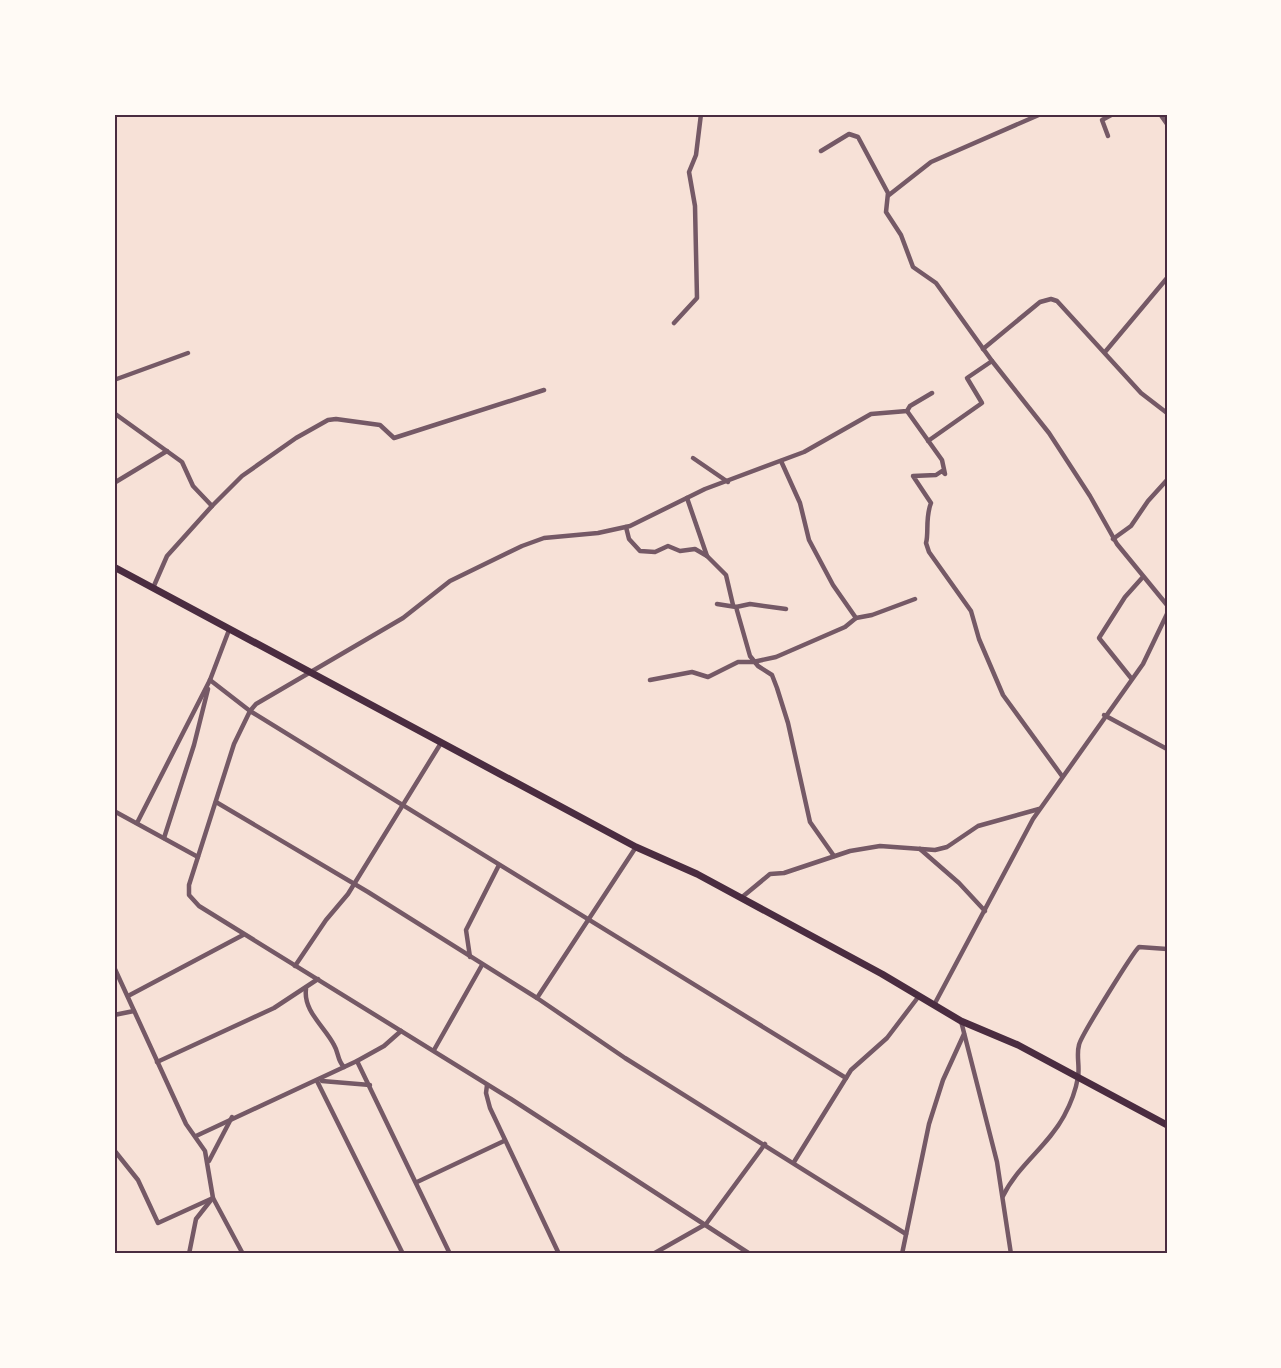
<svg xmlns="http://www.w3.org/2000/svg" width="1281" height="1368" viewBox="0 0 1281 1368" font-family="'Zilla Slab',serif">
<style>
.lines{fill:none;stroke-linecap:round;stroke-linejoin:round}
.minor{stroke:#755966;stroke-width:4.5}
.primary{stroke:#4a2c40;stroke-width:7}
.neatline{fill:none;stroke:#4a2c40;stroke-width:2}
</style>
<rect width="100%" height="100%" fill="#f7e1d7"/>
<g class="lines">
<g class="minor">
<path d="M 1160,114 L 1167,124"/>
<path d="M 1108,136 L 1102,120 L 1113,114"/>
<path d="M 821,151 L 849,134 L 858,137 L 888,193 L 886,212 L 901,235 L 913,267 L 936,283 L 992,361 L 1049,433 L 1090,496 L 1117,544 L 1167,605"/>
<path d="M 889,195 L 931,162 L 1041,114"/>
<path d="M 674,323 L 697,298 L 695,206 L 689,172 L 696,155 L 701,114"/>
<path d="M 983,349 L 1040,302 L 1051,299 L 1057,301 L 1141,393 L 1167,413"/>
<path d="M 1105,352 L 1167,278"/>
<path d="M 114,380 L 188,353"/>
<path d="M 907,411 L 942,460 L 945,474 L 942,471 L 936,475 L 913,476 L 931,503 C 925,518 929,533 926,543 L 929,552 L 971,611 L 979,639 L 1003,695 L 1062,776"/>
<path d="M 114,413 L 182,462 L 193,486 L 212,506"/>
<path d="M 928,441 L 982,403 L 967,378 L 992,361"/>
<path d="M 693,458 L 728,482"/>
<path d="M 781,461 L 800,503 L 809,540 L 833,585 L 856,618 L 872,615 L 915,599"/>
<path d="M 114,483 L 167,451"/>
<path d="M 687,498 L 707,556 L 726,575 L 733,605"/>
<path d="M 626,527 L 629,539 L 640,551 L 655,552 L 668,546 L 680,551 L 695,549 L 707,556"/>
<path d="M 1113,539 L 1131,526 L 1148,501 L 1167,480"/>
<path d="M 153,588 L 167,556 L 212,506 L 242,476 L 296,438 L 328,420 L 336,419 L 380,425 L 394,438 L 544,390"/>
<path d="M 717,604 L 736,607 L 750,656 L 758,666 L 772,675 L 777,688 L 788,723 L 810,822 L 834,856"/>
<path d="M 736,607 L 750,604 L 786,609"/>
<path d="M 1131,678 L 1099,638 L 1125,597 L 1142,578"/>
<path d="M 210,680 L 250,711 L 846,1078"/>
<path d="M 650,680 L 692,672 L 708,677 L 738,662 L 753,662 L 776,657 L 845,627 L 856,618"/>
<path d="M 1104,715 L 1167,749"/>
<path d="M 216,802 L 368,892 L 537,998 L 625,1058 L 906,1234"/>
<path d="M 114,811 L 198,857"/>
<path d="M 137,823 L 210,680 L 229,630"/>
<path d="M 164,838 L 194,745 L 208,689"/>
<path d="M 920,849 L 959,883 L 985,911"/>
<path d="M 741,898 L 770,874 L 784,873 L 850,851 L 880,846 L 935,850 L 947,847 L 978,826 L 1039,809"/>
<path d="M 470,957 L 466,930 L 499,865"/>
<path d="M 295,966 L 326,920 L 348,894 L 441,743"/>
<path d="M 114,967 L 186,1124 L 205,1151 L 213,1198 L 243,1254"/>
<path d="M 306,989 C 303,1011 325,1027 334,1045 C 339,1053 337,1060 344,1067"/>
<path d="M 128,996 L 243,935"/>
<path d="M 537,998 L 636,847"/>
<path d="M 934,1005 L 1033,819 L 1143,664 L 1167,614"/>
<path d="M 114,1015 L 134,1011"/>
<path d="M 961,1021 L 997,1162 L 1011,1254"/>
<path d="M 434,1050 L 482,965"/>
<path d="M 357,1061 L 450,1254"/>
<path d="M 157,1062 L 274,1008 L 318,979"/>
<path d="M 317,1081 L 403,1254"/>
<path d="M 322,1081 L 370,1085"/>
<path d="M 487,1085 L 486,1093 L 490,1108 L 559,1254"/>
<path d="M 196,1136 L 357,1061 L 384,1046 L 401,1031"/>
<path d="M 114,1150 L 138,1180 L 158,1223 L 213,1198"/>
<path d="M 209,1161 L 232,1117"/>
<path d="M 794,1162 L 851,1070 L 887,1038 L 919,996"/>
<path d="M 417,1182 L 504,1141"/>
<path d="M 1003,1196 C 1018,1165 1048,1146 1064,1116 C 1070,1105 1076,1089 1078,1077 C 1080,1066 1076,1055 1079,1045 C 1080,1037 1134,951 1139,947 L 1167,949"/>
<path d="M 189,1254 L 196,1219 L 211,1200"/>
<path d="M 653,1254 L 706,1224 L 765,1144"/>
<path d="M 750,1254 L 511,1099 L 199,906 L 189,895 L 189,885 L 234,744 L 250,711 L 256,704 L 403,618 L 450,581 L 522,546 L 544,538 L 598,533 L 630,526 L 705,489 L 804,452 L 871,414 L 907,411 L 910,406 L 932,393"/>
<path d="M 902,1254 L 929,1124 L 943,1080 L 964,1034"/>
</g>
<path class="primary" d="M 114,567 L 636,847 L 697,874 L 882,974 L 961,1021 L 1018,1045 L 1167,1125"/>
</g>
<rect width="1281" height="1368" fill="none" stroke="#fffaf5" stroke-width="231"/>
<rect x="116" y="116" width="1050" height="1136" class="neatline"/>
</svg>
